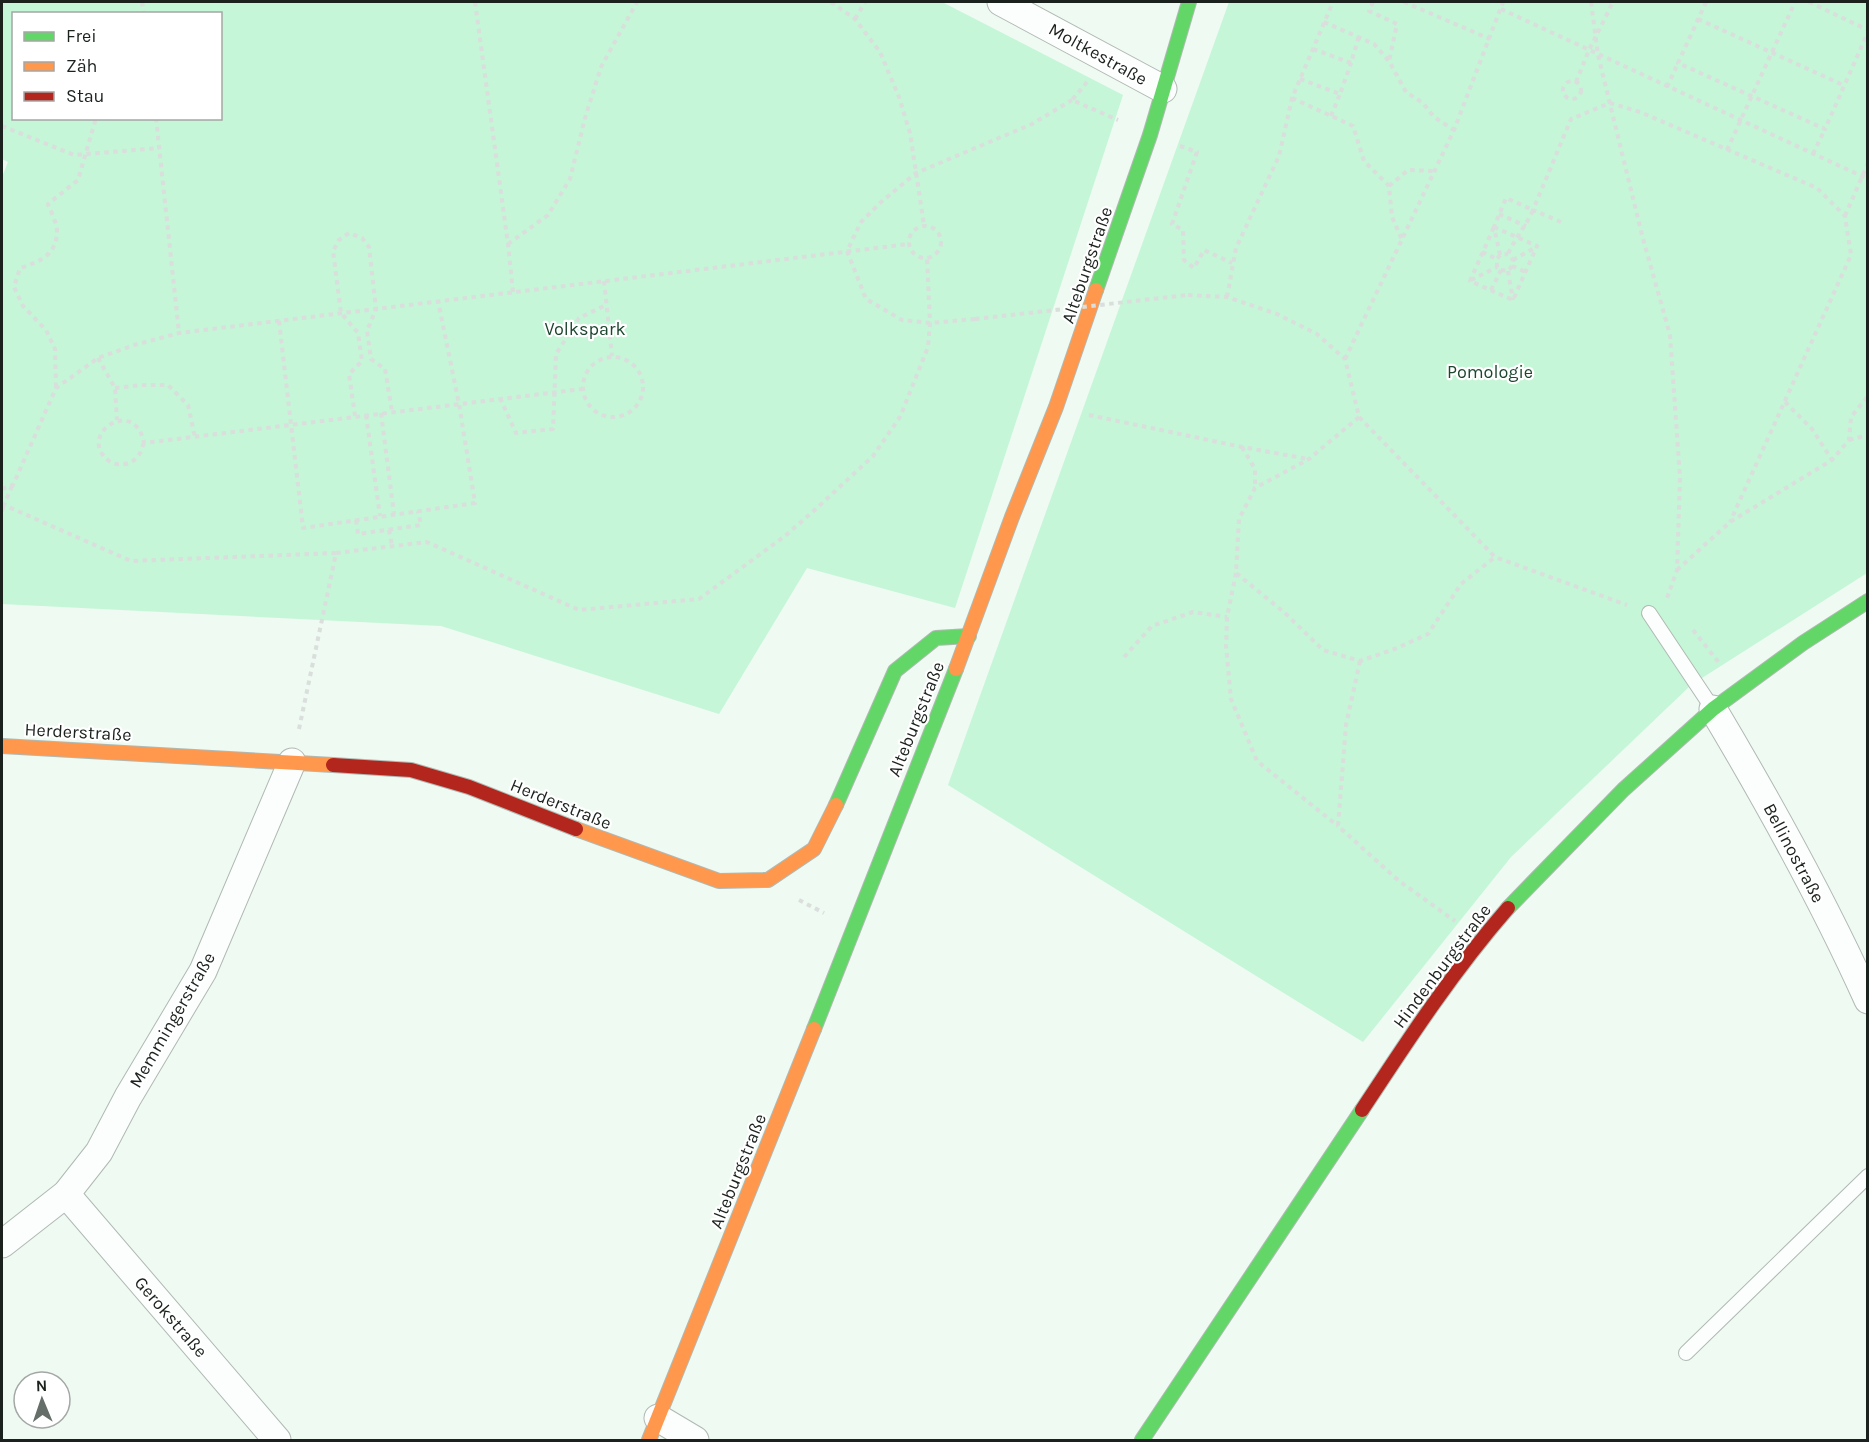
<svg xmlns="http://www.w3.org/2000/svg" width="1869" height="1442" viewBox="0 0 1869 1442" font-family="Karla,sans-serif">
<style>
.green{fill:#c5f6d7;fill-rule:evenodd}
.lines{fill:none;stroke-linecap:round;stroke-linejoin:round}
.lane-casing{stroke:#b0b9b3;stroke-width:16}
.street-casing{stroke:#b0b9b3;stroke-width:29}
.fast-casing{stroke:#b0b9b3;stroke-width:16}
.slow-casing{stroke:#b0b9b3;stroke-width:16}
.jam-casing{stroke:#b0b9b3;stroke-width:16}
.path{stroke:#dadedc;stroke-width:4;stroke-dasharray:4.5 4.5;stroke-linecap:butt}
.lane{stroke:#fcfefd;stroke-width:14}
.street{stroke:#fcfefd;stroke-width:27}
.fast{stroke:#63d668;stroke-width:14}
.slow{stroke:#ff974d;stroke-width:14}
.jam{stroke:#b3261e;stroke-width:14}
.path-bridge{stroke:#dadedc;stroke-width:4;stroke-dasharray:4.5 4.5;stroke-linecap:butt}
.labels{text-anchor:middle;stroke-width:4.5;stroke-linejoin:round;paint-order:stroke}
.street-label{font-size:18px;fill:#1b221d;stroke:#fff}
.park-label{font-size:18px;fill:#1c462f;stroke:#fff}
</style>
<rect width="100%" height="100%" fill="#eefaf2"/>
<g class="green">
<path d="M 2,2 L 942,2 L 1123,95 L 955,608 L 807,568 L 719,714 L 441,626 L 2,604 L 2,177 L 8,162 L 2,159 ZM 14,14 L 220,14 L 220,118 L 14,118 Z"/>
<path d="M 1229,2 L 1867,2 L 1867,573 L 1691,685 L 1511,857 L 1363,1042 L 948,785 Z"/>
</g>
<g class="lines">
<defs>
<g id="lane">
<path d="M 1649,613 L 1713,709"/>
<path d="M 1686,1353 L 1868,1176"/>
</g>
<g id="street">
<path d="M 1001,2 L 1163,89"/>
<path d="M 1713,709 C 1769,803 1823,900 1868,1000"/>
<path d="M 66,1194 L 277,1440"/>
<path d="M 2,1244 L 66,1194 L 99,1152 L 128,1097 L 203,971 L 292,762"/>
<path d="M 658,1418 L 695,1440"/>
</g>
<g id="fast">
<path d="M 1096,290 L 1150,135 L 1189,2"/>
<path d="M 836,805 L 895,671 L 936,638 L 969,636"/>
<path d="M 1508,908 L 1623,790 L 1713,709 L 1803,643 L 1868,601"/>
<path d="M 814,1029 L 956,669"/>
<path d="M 1142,1440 L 1362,1110"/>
</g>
<g id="slow">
<path d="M 956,669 L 1012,517 L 1056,407 L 1096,290"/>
<path d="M 2,746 L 333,765"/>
<path d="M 576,829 L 719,881 L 768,880 L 814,849 L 836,805"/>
<path d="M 649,1440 L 814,1029"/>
</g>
<g id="jam">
<path d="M 333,765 L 411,770 L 469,787 L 576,829"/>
<path d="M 1362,1110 C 1408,1040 1453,971 1508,908"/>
</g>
</defs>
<use href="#lane" class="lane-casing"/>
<use href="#street" class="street-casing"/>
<use href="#fast" class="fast-casing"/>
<use href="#slow" class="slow-casing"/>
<use href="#jam" class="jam-casing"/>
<g class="path">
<path d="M 142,2 L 144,14"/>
<path d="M 475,2 L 508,244 L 513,292"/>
<path d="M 831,2 L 855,19 L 880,52 L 899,97 L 910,133 L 924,225"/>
<path d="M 1373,2 L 1369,11 L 1397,24 L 1389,61"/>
<path d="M 1404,2 L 1490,39"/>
<path d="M 1591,2 L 1598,55 L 1642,235 L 1670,335 L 1680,478 L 1677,570 L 1667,598"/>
<path d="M 1706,2 L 1678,63 L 1825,129 L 1868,32"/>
<path d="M 1809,2 L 1868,30"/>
<path d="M 1501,9 L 1868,179"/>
<path d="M 855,19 L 865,2"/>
<path d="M 1698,19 L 1843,85"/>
<path d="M 1324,22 L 1374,44 L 1389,61 L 1406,92 L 1423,103 L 1434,117 L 1454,130"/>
<path d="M 1313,49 L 1351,63 L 1359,36"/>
<path d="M 1300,79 L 1340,94 L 1351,63"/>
<circle cx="1572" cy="90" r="9"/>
<path d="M 1087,82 L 1072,100 L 1118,120"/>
<path d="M 1576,82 L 1589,50 L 1613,2"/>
<path d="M 1667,87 L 1678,63"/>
<path d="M 1292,98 L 1353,126 L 1364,161 L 1389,186 L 1392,217 L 1402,240"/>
<path d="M 1331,116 L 1340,94"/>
<path d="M 156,118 L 179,333"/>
<path d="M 2,126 L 74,155 L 159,148"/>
<path d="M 1180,146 L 1197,152 L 1172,224 L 1183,230 L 1184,260 L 1194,268 L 1204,250 L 1232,263"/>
<path d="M 1727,150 L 1795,2"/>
<path d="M 1813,154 L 1825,129"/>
<path d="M 1389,186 L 1408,170 L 1435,171"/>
<path d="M 1499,214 L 1526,226"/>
<path d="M 1845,216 L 1868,163"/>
<path d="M 1561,222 L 1533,210 L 1571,119 L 1610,103 L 1640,112 L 1817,188 L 1845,216 L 1851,255 L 1730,522"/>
<circle cx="925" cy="242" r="16"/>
<path d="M 1494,227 L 1537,246 L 1513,300 L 1470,281 Z"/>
<path d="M 508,244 L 548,215 L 570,179 L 585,118 L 601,67 L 637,2"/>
<path d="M 1482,252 L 1497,259"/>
<path d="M 1500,255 L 1494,227 L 1506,198 L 1533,210 C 1526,226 1515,238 1508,254"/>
<path d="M 1513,260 L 1536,247"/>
<path d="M 1512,266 L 1526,272"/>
<path d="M 1501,270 L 1508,271 L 1512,266 L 1513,260 L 1508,254"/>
<path d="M 1508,271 L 1513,300"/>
<path d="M 1471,280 L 1497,267"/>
<path d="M 604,281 L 612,356"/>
<path d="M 1491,290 L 1501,270 L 1497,267 L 1497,259 L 1500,255 L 1508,254"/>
<path d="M 1188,295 L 1227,297 L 1277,314 L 1317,334 L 1345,359 L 1359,417 L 1495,557 L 1627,605"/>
<path d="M 1227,297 L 1236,248 L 1279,156 L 1292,98 L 1333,2"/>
<path d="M 975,319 L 930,323 L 902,320 L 866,299 L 847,251 L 861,222 L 880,203 L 916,173 L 1032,124 L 1072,100"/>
<path d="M 279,321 L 303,528 L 475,503 L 459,404 L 438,301"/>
<circle cx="613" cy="387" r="30"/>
<path d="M 98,358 L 115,388 L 117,420"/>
<path d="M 1345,359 L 1454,130 L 1503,2"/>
<path d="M 56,387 L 55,349 L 46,330 L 23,306 L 14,287 L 20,268 C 39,262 57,255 57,231 C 57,223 51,212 48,204 L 78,180 L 96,118"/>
<path d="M 115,388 L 141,385 L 168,385 L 188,405 L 195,437"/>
<path d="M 500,398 L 516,433 L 553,429 L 556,354 L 579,318 L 606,305"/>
<path d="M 1785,402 L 1812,429 L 1832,460"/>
<path d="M 381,413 L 394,514"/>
<path d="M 366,415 L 380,516"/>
<path d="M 1089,415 L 1242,447 L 1308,459"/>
<path d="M 355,416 L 349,374 L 362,361 L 358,333 L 341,313 L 333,251 L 339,240 L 349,233 L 362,238 L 369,247 L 376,309 L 367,331 L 371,359 L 385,369 L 392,412"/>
<path d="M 1359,417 L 1309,459 L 1255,488 L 1239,519 L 1236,573 L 1285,613 L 1323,650 L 1360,661 L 1397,648 L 1428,634 L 1461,584 L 1495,557"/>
<path d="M 1849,440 L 1868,435"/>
<path d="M 144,443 C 142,447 141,453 138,456 C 132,465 117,467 109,461 C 75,435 135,395 144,443 L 582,389"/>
<path d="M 1242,447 L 1255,469 L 1255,488"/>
<path d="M 12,486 L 4,505 L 131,561 L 336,553"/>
<path d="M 2,489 L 13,485 L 56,388 L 98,358 L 134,345 L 179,333 L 909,244"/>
<path d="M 2,511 L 4,505"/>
<path d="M 356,520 L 358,534 L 421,525 L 418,511"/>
<path d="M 389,530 L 392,546"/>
<path d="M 1677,570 L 1730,522 L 1832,460 L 1849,440 L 1851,417 L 1868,396"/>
<path d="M 1236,573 L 1227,617 L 1226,646 L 1231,699 L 1257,761 L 1338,826"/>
<path d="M 1693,630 L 1720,664"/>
<path d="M 1124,657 L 1152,626 L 1193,612 L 1227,617"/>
<path d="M 1360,661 L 1346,725 L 1338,826 L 1399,881 L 1455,921"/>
<path d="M 299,729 L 336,553 L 427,542 L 579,610 L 699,599 L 785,536 L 818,507 L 873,456 L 900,417 L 928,347 L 930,323 L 927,258"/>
<path d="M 799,900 L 824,913"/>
</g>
<use href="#lane" class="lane"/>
<use href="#street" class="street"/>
<use href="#fast" class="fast"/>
<use href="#slow" class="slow"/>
<use href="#jam" class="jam"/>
<path class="path-bridge" d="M 975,319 L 1188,295"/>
</g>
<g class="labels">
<g class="street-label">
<text transform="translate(1098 54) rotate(29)" y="6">Moltkestraße</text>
<text transform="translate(1087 265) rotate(-71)" y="6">Alteburgstraße</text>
<text transform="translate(916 719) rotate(-68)" y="6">Alteburgstraße</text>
<text transform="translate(78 732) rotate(3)" y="6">Herderstraße</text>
<text transform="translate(561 804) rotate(22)" y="6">Herderstraße</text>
<text transform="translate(1794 853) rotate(62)" y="6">Bellinostraße</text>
<text transform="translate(1442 966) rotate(-53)" y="6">Hindenburgstraße</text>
<text transform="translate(172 1020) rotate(-60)" y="6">Memmingerstraße</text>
<text transform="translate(738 1171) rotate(-68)" y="6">Alteburgstraße</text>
<text transform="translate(171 1317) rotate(49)" y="6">Gerokstraße</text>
</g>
<g class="park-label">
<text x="585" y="335">Volkspark</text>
<text x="1490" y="378">Pomologie</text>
</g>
</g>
<rect width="1869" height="1442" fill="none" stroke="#1b221d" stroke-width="6"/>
<rect x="12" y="12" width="210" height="108" fill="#ffffff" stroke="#a4a7a5" stroke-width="1.5"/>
<rect x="24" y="32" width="30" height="9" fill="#63d668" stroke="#a4a7a5" stroke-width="1.5"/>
<text x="66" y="42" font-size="18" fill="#1b221d">Frei</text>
<rect x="24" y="62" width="30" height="9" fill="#ff974d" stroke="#a4a7a5" stroke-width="1.5"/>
<text x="66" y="72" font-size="18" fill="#1b221d">Zäh</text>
<rect x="24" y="92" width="30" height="9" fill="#b3261e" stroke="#a4a7a5" stroke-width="1.5"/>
<text x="66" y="102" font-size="18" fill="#1b221d">Stau</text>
<g transform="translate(42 1400) rotate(358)"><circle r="28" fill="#ffffff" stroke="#a4a7a5" stroke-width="1.5"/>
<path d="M0-4.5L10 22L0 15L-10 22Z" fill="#656e68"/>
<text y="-9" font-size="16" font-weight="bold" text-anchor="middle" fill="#1b221d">N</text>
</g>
</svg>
